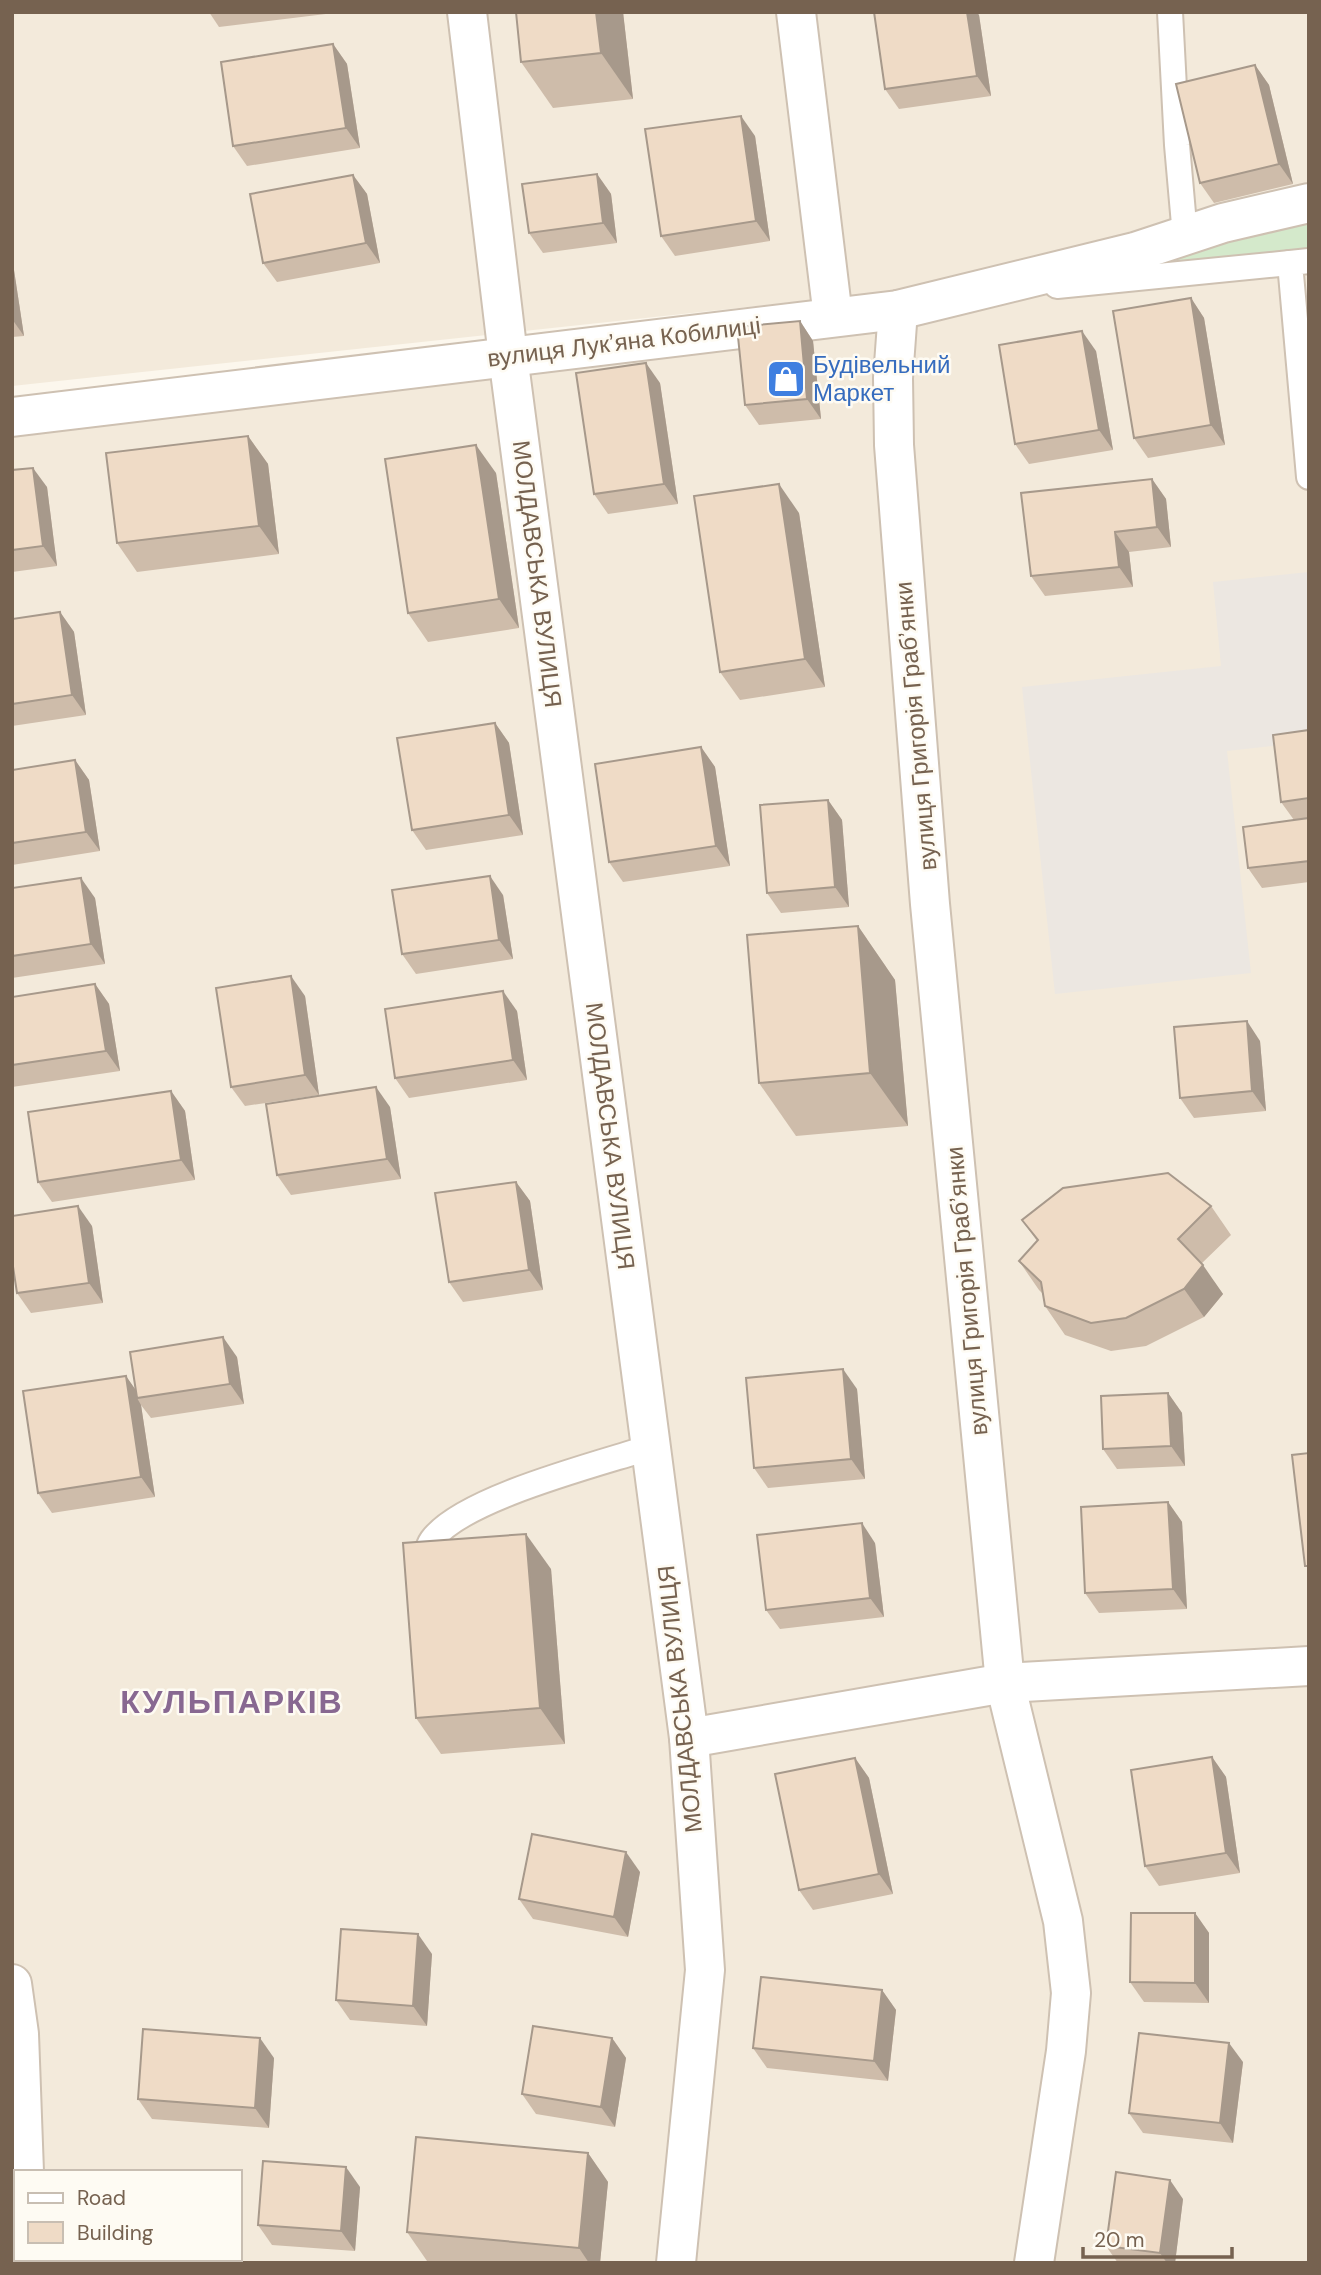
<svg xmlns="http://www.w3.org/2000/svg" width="1321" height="2275" viewBox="0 0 1321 2275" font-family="'DM Sans',sans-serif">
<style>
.residential{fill:#f3eadb;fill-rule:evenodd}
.industrial{fill:#ece7e1}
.green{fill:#d4e9cb}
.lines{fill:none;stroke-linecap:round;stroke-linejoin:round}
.service-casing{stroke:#cec1b2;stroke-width:28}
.minor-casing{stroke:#cec1b2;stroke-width:42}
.service{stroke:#fff;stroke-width:24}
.minor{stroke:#fff;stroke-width:38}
.wall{fill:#cebcaa}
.shaded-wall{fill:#a7998b}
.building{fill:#efdbc6;stroke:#a7998b;stroke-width:2}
.labels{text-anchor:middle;stroke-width:5;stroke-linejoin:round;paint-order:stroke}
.street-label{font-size:24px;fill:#766250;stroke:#fefbf3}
.shop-label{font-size:24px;fill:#366cbe;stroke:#fefbf3;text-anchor:start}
.district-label{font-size:32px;font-weight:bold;letter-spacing:2px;fill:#886891;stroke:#fefbf3}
</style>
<rect width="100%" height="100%" fill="#fcf7ed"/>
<g class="residential">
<path d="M 12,12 L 1309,12 L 1309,187 L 915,289 L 12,386 Z"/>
<path d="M 1309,267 L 1309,2263 L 12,2263 L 12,434 L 1044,292 ZM 16,2172 L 240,2172 L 240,2259 L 16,2259 Z"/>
</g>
<path class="industrial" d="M 1309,572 L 1309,742 L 1227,751 L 1251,973 L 1055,994 L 1022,687 L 1221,666 L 1213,582 Z"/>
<path class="green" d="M 1309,222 L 1309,249 L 1144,270 L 1196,249 Z"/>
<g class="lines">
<defs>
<g id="service">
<path d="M 1170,12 L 1177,145 L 1185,236"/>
<path d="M 1309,261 L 1290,263 L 1309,477"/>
<path d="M 1057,286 L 1290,263"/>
<path d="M 424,1571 C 424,1562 427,1547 432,1540 C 462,1498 599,1464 651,1447"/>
</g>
<g id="minor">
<path d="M 467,12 L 508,356 L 689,1738 L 705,1970 L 676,2263"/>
<path d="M 796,12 L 833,317"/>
<path d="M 898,310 L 893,378 L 894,445 L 930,904 L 1005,1683 L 1063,1921 L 1071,1993 L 1066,2051 L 1034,2263"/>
<path d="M 12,417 L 898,310 L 1135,252 L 1223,223 L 1309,203"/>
<path d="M 689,1738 L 1005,1683 L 1309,1666"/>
<path d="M 12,1984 L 19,2034 L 24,2172"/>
<path d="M 27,2259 L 27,2263"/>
</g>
</defs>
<use href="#service" class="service-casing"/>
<use href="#minor" class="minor-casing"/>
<use href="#service" class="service"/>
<use href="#minor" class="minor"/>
</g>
<g class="wall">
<path d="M 209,12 L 333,12 L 334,13 L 219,27 Z"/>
<path d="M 623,12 L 633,99 L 553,108 L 521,62 Z"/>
<path d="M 979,15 L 991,96 L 899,109 L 885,89 Z"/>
<path d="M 333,44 L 347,64 L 360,148 L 247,166 L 233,146 Z"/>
<path d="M 1255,65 L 1269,85 L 1293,184 L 1214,203 L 1200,183 Z"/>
<path d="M 755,136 L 770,241 L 675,256 L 661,236 Z"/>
<path d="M 597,174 L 611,194 L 617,243 L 543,253 L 529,233 Z"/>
<path d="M 353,175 L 367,194 L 380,263 L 277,282 L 263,263 Z"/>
<path d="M 12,257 L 24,336 L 12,337 Z"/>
<path d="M 1191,298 L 1204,318 L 1225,445 L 1148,458 L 1134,438 Z"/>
<path d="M 800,321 L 813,341 L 821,419 L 759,425 L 745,405 Z"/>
<path d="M 1096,351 L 1113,450 L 1029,464 L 1015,444 Z"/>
<path d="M 660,383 L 678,504 L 608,514 L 594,494 Z"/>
<path d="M 248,436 L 268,464 L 279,554 L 137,572 L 117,543 Z"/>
<path d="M 12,470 L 47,487 L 57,566 L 12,572 Z"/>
<path d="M 496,473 L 519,628 L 428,642 L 408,613 Z"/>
<path d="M 1152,479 L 1166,499 L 1171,547 L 1129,552 L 1133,587 L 1045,596 L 1031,576 Z"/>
<path d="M 799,513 L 825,687 L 740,700 L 720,672 Z"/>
<path d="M 60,612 L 74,632 L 86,715 L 12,726 L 12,619 Z"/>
<path d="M 495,723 L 509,743 L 523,835 L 426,850 L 412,830 Z"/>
<path d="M 1309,730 L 1309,882 L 1262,888 L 1248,868 L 1294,820 L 1281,802 Z"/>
<path d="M 701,747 L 715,767 L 730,866 L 623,882 L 609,862 Z"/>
<path d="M 75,760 L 89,780 L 100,851 L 12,865 L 12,770 Z"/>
<path d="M 828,800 L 842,820 L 849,907 L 781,913 L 767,893 Z"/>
<path d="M 12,888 L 95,898 L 105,964 L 12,978 Z"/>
<path d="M 503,895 L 513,959 L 416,974 L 402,954 Z"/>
<path d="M 858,926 L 895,980 L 908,1126 L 796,1136 L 759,1083 Z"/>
<path d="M 95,984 L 109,1004 L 120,1071 L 12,1087 L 12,997 Z"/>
<path d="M 305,996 L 319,1095 L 245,1106 L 231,1087 Z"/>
<path d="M 517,1011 L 527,1080 L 409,1098 L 395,1078 Z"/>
<path d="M 1260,1041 L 1266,1111 L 1194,1118 L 1180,1098 Z"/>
<path d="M 171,1091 L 185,1111 L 195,1180 L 52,1202 L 38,1182 Z"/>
<path d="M 390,1107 L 401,1179 L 291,1195 L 277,1175 Z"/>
<path d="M 516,1182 L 530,1201 L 543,1290 L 463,1302 L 449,1282 Z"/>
<path d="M 1211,1206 L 1231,1235 L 1201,1264 L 1223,1294 L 1204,1317 L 1146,1346 L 1111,1351 L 1065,1335 L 1045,1306 L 1043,1294 L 1039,1290 L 1019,1261 L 1037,1241 L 1022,1220 Z"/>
<path d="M 92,1226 L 103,1303 L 31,1313 L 17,1293 Z"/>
<path d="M 237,1357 L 244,1404 L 151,1418 L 141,1405 L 155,1497 L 52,1513 L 38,1493 L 126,1376 L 135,1390 Z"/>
<path d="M 857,1389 L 865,1479 L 768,1488 L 754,1468 Z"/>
<path d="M 1168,1393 L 1182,1413 L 1185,1466 L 1117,1469 L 1103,1449 Z"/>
<path d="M 1168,1502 L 1182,1522 L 1187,1609 L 1099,1613 L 1085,1593 Z"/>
<path d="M 875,1543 L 884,1617 L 780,1629 L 766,1610 Z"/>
<path d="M 551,1569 L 565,1744 L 441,1754 L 416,1718 Z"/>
<path d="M 1212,1757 L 1226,1777 L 1240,1873 L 1159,1886 L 1145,1866 Z"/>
<path d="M 855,1758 L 869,1778 L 893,1894 L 813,1910 L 799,1890 Z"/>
<path d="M 640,1872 L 628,1937 L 533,1919 L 519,1899 Z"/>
<path d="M 1195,1913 L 1209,1933 L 1209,2003 L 1144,2002 L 1130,1982 Z"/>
<path d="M 432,1954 L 427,2026 L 350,2020 L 336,2000 Z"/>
<path d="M 882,1990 L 896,2010 L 888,2081 L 767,2068 L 753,2048 Z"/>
<path d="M 612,2038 L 626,2058 L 615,2127 L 536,2114 L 522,2094 Z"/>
<path d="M 274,2058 L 269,2128 L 152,2119 L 138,2099 Z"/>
<path d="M 1243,2062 L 1233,2143 L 1143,2133 L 1129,2113 Z"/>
<path d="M 588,2153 L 608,2182 L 600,2263 L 449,2263 L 427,2261 L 407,2232 Z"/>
<path d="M 360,2187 L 355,2251 L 272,2245 L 258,2225 Z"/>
<path d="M 1183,2199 L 1175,2263 L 1118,2263 L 1106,2246 Z"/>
</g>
<g class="shaded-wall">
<path d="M 596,12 L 623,12 L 633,99 L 601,53 Z"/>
<path d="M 967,12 L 977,12 L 979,15 L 991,96 L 977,76 Z"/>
<path d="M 333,44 L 347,64 L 360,148 L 346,128 Z"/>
<path d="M 1255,65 L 1269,85 L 1293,184 L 1279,164 Z"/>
<path d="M 741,116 L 755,136 L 770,241 L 756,221 Z"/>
<path d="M 597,174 L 611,194 L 617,243 L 603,223 Z"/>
<path d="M 353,175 L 367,194 L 380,263 L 366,243 Z"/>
<path d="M 12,257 L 24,336 L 12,319 Z"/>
<path d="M 1191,298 L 1204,318 L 1225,445 L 1211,425 Z"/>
<path d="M 800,321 L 813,341 L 821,419 L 807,399 Z"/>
<path d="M 1082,331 L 1096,351 L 1113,450 L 1099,430 Z"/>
<path d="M 646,363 L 660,383 L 678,504 L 664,484 Z"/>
<path d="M 248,436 L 268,464 L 279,554 L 259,526 Z"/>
<path d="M 476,445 L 496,473 L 519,628 L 499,599 Z"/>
<path d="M 33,468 L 47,487 L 57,566 L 43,546 Z"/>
<path d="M 1152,479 L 1166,499 L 1171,547 L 1157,527 Z"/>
<path d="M 779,484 L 799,513 L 825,687 L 805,659 Z"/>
<path d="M 1115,532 L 1129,552 L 1133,587 L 1119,567 Z"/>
<path d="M 60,612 L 74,632 L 86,715 L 72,695 Z"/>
<path d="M 495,723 L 509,743 L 523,835 L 509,815 Z"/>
<path d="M 701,747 L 715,767 L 730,866 L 716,846 Z"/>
<path d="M 75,760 L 89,780 L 100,851 L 86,832 Z"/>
<path d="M 828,800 L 842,820 L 849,907 L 835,887 Z"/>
<path d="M 490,876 L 503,895 L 513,959 L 499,940 Z"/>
<path d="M 81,878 L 95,898 L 105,964 L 91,944 Z"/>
<path d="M 858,926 L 895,980 L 908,1126 L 870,1073 Z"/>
<path d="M 291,976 L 305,996 L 319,1095 L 305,1075 Z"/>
<path d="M 95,984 L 109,1004 L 120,1071 L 106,1051 Z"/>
<path d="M 503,991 L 517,1011 L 527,1080 L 513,1060 Z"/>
<path d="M 1247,1021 L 1260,1041 L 1266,1111 L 1252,1091 Z"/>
<path d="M 376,1087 L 390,1107 L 401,1179 L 387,1159 Z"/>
<path d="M 171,1091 L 185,1111 L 195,1180 L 181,1160 Z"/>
<path d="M 516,1182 L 530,1201 L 543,1290 L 529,1270 Z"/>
<path d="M 78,1206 L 92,1226 L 103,1303 L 89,1283 Z"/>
<path d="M 1203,1265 L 1223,1294 L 1204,1317 L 1184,1289 Z"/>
<path d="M 223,1337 L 237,1357 L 244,1404 L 230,1384 Z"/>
<path d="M 843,1369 L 857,1389 L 865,1479 L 851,1459 Z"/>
<path d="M 126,1376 L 140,1396 L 137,1398 L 141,1405 L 155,1497 L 141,1477 Z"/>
<path d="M 1168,1393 L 1182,1413 L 1185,1466 L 1171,1446 Z"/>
<path d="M 1168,1502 L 1182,1522 L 1187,1609 L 1173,1589 Z"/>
<path d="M 862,1523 L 875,1543 L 884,1617 L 870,1598 Z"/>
<path d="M 526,1534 L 551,1569 L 565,1744 L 540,1708 Z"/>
<path d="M 1212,1757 L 1226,1777 L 1240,1873 L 1226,1853 Z"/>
<path d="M 855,1758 L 869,1778 L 893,1894 L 879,1874 Z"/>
<path d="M 626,1852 L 640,1872 L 628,1937 L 614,1917 Z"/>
<path d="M 1195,1913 L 1209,1933 L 1209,2003 L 1195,1983 Z"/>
<path d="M 418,1934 L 432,1954 L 427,2026 L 413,2006 Z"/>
<path d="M 882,1990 L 896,2010 L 888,2081 L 874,2061 Z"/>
<path d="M 260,2038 L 274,2058 L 269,2128 L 255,2108 Z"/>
<path d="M 612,2038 L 626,2058 L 615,2127 L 601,2107 Z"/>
<path d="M 1229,2043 L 1243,2062 L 1233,2143 L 1220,2123 Z"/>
<path d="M 588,2153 L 608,2182 L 600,2263 L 589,2263 L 579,2248 Z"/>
<path d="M 346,2167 L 360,2187 L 355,2251 L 341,2231 Z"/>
<path d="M 1170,2180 L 1183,2199 L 1175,2263 L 1167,2263 L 1160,2253 Z"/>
</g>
<g class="building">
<path d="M 516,12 L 596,12 L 601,53 L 521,62 Z"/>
<path d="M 874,12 L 967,12 L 977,76 L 885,89 Z"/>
<path d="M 333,44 L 346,128 L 233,146 L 221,62 Z"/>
<path d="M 1255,65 L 1279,164 L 1200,183 L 1176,84 Z"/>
<path d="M 741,116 L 756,221 L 661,236 L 645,129 Z"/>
<path d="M 597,174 L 603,223 L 529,233 L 522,184 Z"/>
<path d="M 353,175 L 366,243 L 263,263 L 250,194 Z"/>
<path d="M 1191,298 L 1211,425 L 1134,438 L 1113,311 Z"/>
<path d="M 800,321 L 807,399 L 745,405 L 737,327 Z"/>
<path d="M 1082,331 L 1099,430 L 1015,444 L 999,345 Z"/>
<path d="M 646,363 L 664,484 L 594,494 L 576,373 Z"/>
<path d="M 248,436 L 259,526 L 117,543 L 106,453 Z"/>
<path d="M 476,445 L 499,599 L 408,613 L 385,459 Z"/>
<path d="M 33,468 L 43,546 L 12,550 L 12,470 Z"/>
<path d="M 1152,479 L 1157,527 L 1115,532 L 1119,567 L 1031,576 L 1021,493 Z"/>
<path d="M 779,484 L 805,659 L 720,672 L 694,496 Z"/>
<path d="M 60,612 L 72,695 L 12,704 L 12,619 Z"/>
<path d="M 495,723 L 509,815 L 412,830 L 397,738 Z"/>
<path d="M 1309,730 L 1309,798 L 1281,802 L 1273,735 Z"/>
<path d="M 701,747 L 716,846 L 609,862 L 595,764 Z"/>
<path d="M 75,760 L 86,832 L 12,843 L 12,770 Z"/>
<path d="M 828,800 L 835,887 L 767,893 L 760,805 Z"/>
<path d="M 1309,818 L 1309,861 L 1248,868 L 1243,827 Z"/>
<path d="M 490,876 L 499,940 L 402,954 L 392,890 Z"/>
<path d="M 81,878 L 91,944 L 12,956 L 12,888 Z"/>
<path d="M 858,926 L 870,1073 L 759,1083 L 747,935 Z"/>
<path d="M 291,976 L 305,1075 L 231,1087 L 216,988 Z"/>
<path d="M 95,984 L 106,1051 L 12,1065 L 12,997 Z"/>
<path d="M 503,991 L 513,1060 L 395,1078 L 385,1009 Z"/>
<path d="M 1247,1021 L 1252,1091 L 1180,1098 L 1174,1027 Z"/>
<path d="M 376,1087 L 387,1159 L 277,1175 L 266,1104 Z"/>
<path d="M 171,1091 L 181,1160 L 38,1182 L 28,1112 Z"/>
<path d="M 1168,1173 L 1211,1206 L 1178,1239 L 1203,1265 L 1184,1289 L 1126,1318 L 1091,1323 L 1045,1306 L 1041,1282 L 1019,1261 L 1038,1240 L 1022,1220 L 1063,1188 Z"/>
<path d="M 516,1182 L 529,1270 L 449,1282 L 435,1193 Z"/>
<path d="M 78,1206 L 89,1283 L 17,1293 L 12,1260 L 12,1216 Z"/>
<path d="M 223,1337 L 230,1384 L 137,1398 L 130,1352 Z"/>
<path d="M 843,1369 L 851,1459 L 754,1468 L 746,1378 Z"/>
<path d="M 126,1376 L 141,1477 L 38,1493 L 23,1391 Z"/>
<path d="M 1168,1393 L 1171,1446 L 1103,1449 L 1101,1396 Z"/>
<path d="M 1309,1453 L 1309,1566 L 1305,1566 L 1292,1455 Z"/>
<path d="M 1168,1502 L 1173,1589 L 1085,1593 L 1081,1507 Z"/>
<path d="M 862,1523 L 870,1598 L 766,1610 L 757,1535 Z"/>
<path d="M 526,1534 L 540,1708 L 416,1718 L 403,1543 Z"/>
<path d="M 1212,1757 L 1226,1853 L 1145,1866 L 1131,1770 Z"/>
<path d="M 855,1758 L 879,1874 L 799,1890 L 775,1774 Z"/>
<path d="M 532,1834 L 626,1852 L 614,1917 L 519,1899 Z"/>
<path d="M 1131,1913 L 1195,1913 L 1195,1983 L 1130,1982 Z"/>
<path d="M 341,1929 L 418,1934 L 413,2006 L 336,2000 Z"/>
<path d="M 761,1977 L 882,1990 L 874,2061 L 753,2048 Z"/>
<path d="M 533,2026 L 612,2038 L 601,2107 L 522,2094 Z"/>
<path d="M 143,2029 L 260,2038 L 255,2108 L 138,2099 Z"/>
<path d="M 1139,2033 L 1229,2043 L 1220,2123 L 1129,2113 Z"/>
<path d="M 416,2137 L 588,2153 L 579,2248 L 407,2232 Z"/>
<path d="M 263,2161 L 346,2167 L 341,2231 L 258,2225 Z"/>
<path d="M 1116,2172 L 1170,2180 L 1160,2253 L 1106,2246 Z"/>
</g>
<defs>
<symbol id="shop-square" viewBox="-11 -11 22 22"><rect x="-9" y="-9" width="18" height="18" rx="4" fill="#3f7fe0" stroke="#fefbf3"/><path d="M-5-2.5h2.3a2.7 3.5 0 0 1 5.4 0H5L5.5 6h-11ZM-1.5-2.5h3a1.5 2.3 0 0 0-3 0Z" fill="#fff"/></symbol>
</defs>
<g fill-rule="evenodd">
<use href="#shop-square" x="764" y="357" width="44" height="44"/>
</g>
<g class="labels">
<g class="street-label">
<text transform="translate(624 342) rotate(-7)" y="8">вулиця Лукʼяна Кобилиці</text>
<text transform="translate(537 574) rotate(83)" y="8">МОЛДАВСЬКА ВУЛИЦЯ</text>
<text transform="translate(916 726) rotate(-95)" y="8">вулиця Григорія Грабʼянки</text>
<text transform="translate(610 1136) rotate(83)" y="8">МОЛДАВСЬКА ВУЛИЦЯ</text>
<text transform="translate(967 1291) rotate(-95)" y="8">вулиця Григорія Грабʼянки</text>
<text transform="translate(680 1699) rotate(-96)" y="8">МОЛДАВСЬКА ВУЛИЦЯ</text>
</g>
<g class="shop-label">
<text x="813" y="373">Будівельний<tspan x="813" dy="28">Маркет</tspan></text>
</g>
<g class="district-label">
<text x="232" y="1713">КУЛЬПАРКІВ</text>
</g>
</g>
<rect width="1321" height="2275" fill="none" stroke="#766250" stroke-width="28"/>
<rect x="14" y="2170" width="228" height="91" fill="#fefbf3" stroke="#c8beb2" stroke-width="2"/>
<rect x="28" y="2193" width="35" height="10" fill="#ffffff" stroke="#c8beb2" stroke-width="2"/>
<text x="77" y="2205" font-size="21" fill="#766250">Road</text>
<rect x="28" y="2222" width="35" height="21" fill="#efdbc6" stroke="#c8beb2" stroke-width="2"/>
<text x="77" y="2240" font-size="21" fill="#766250">Building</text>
<path d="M1083 2247v10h149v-10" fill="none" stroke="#766250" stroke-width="3.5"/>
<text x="1094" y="2247" font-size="21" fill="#766250" stroke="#fefbf3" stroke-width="5" paint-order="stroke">20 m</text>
</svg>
